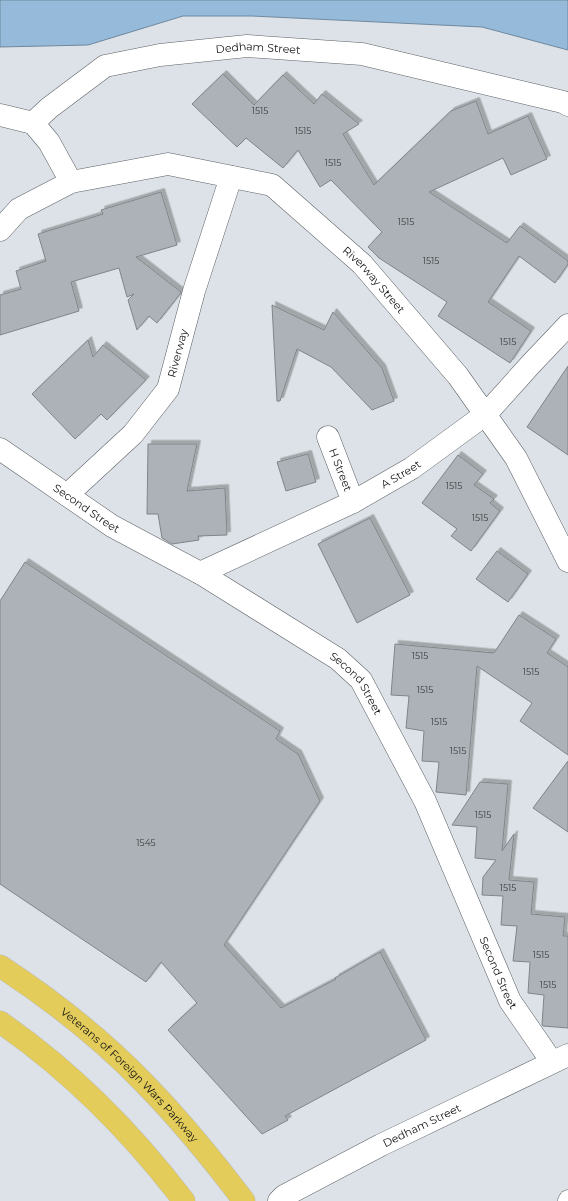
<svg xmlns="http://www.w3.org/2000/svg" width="568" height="1201" viewBox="0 0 568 1201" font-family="Montserrat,sans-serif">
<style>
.water{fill:#96bad9;stroke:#6f889e}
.building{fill:#acb2b7;stroke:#7f8589;filter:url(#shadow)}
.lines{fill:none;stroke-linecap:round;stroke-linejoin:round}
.service-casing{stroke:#5d6267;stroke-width:19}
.minor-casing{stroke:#5d6267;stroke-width:23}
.trunk-casing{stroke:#bdbdbe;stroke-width:23}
.service{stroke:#fff;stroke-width:18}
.minor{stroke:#fff;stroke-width:22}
.trunk{stroke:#e4cc5a;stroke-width:22}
.labels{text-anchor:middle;stroke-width:3;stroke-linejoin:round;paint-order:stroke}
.number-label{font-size:9px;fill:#393c3e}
.street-label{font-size:11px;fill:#131516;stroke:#dce2e7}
</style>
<defs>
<filter id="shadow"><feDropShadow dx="3.5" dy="-3.5" stdDeviation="0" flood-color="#0004"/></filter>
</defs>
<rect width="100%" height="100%" fill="#dce2e7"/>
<path class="water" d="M 0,0 L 568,0 L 568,50 L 482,27 L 252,16 L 183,16 L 88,45 L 0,47 Z"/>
<g class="building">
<path d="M 223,74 L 254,105 L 283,75 L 314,104 L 322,94 L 359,124 L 343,134 L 374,185 L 451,111 L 476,101 L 488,134 L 528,116 L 547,159 L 511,175 L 503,158 L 429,192 L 507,243 L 520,226 L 568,261 L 568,264 L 555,283 L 519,256 L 488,302 L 531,331 L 510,363 L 438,316 L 447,302 L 379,258 L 368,247 L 382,232 L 331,180 L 320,187 L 298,150 L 283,168 L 246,138 L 237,147 L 192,104 Z"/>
<path d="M 161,192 L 177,245 L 136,257 L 181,292 L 180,294 L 157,323 L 149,316 L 137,330 L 128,300 L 134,294 L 127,297 L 119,268 L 71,282 L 79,311 L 0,335 L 0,295 L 21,289 L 16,271 L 46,261 L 38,234 L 103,214 L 101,210 Z"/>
<path d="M 272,305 L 324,330 L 333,312 L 382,368 L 394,401 L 372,410 L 331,367 L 297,349 L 280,401 L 277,401 Z"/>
<path d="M 88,340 L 93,357 L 103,345 L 146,380 L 107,420 L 101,414 L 75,439 L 32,394 Z"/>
<path d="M 568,366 L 568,455 L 527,427 Z"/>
<path d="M 148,444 L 197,444 L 187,491 L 225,488 L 227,535 L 198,536 L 199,540 L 172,544 L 162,538 L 158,514 L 147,514 Z"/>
<path d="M 308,454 L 316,482 L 286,491 L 277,462 Z"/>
<path d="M 458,455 L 483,474 L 474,485 L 494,499 L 490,503 L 500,511 L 471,551 L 451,536 L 457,529 L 422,503 Z"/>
<path d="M 370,518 L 410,595 L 357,623 L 318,544 Z"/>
<path d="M 497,551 L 528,574 L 508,602 L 476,579 Z"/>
<path d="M 25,562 L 280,731 L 276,739 L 298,754 L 320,801 L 224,945 L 281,1008 L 336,979 L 335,978 L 380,952 L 426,1040 L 285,1116 L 288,1120 L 262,1134 L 168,1030 L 197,1003 L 161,962 L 146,982 L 0,884 L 0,601 Z"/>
<path d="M 519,615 L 556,639 L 547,653 L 568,667 L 568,755 L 520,721 L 532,703 L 477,666 L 466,795 L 436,792 L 439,762 L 422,761 L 424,731 L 406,728 L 409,696 L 391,695 L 395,644 L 494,653 Z"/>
<path d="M 568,761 L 568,832 L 533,808 Z"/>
<path d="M 480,782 L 508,784 L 502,851 L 514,834 L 509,880 L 534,882 L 531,914 L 565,917 L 563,936 L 568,936 L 568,1028 L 543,1026 L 542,1025 L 544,995 L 528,993 L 530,962 L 513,961 L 517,926 L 501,925 L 503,896 L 482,895 L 483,877 L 496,860 L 475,858 L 477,827 L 452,825 Z"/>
</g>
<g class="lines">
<defs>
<path id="service" d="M 567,1201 L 568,1199"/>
<g id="minor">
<path d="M 0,115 L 33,123"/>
<path id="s1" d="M 71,182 L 49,142 L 33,123 L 49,108 L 105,66 L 160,55 L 247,46 L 362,54 L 563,102 L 568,105"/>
<path id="s2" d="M 0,230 L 19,209 L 71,182 L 168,164 L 272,185 L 362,264 L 458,376 L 516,458 L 568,561"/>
<path id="s3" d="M 328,437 L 353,502"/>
<path id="s4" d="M 0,449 L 112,526 L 200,573 L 338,659 L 361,680 L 425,801 L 510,1001 L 552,1062"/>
<path id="s5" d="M 67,495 L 133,434 L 168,389 L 194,291 L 231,177"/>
<path id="s6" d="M 200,573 L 353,502 L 412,468 L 486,414 L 531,364 L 568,325"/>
<path id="s7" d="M 279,1201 L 284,1196 L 381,1145 L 568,1055"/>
</g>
<g id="trunk">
<path id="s8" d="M 0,966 C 52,1000 103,1040 146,1085 C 181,1121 213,1160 244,1201"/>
<path d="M 0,1022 C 71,1071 132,1133 184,1201"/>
</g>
</defs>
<use href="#service" class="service-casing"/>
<use href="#minor" class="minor-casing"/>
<use href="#trunk" class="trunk-casing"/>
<use href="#service" class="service"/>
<use href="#minor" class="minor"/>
<use href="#trunk" class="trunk"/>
</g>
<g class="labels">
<g class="number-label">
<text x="260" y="114">1515</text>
<text x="303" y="134">1515</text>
<text x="333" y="166">1515</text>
<text x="406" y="225">1515</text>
<text x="431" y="264">1515</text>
<text x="508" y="345">1515</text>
<text x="454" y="489">1515</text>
<text x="480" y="521">1515</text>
<text x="420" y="659">1515</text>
<text x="531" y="675">1515</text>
<text x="425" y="693">1515</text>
<text x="439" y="725">1515</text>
<text x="458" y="754">1515</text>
<text x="483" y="818">1515</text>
<text x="146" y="846">1545</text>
<text x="508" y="891">1515</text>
<text x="541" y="958">1515</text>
<text x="548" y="988">1515</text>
</g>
<g class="street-label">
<text dy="4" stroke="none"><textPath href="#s1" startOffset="317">Dedham Street</textPath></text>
<text dy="4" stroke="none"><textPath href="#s2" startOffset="431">Riverway Street</textPath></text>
<text dy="4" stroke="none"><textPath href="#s5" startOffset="184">Riverway</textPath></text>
<text dy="4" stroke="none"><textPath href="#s3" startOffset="35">H Street</textPath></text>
<text dy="4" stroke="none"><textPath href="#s6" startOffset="224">A Street</textPath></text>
<text dy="4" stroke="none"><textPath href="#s4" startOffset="105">Second Street</textPath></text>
<text dy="4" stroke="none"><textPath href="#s4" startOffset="429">Second Street</textPath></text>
<text dy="4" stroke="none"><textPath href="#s4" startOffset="753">Second Street</textPath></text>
<text dy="4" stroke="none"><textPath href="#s8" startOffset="170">Veterans of Foreign Wars Parkway</textPath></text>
<text dy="4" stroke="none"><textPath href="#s7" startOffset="162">Dedham Street</textPath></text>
</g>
</g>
</svg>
